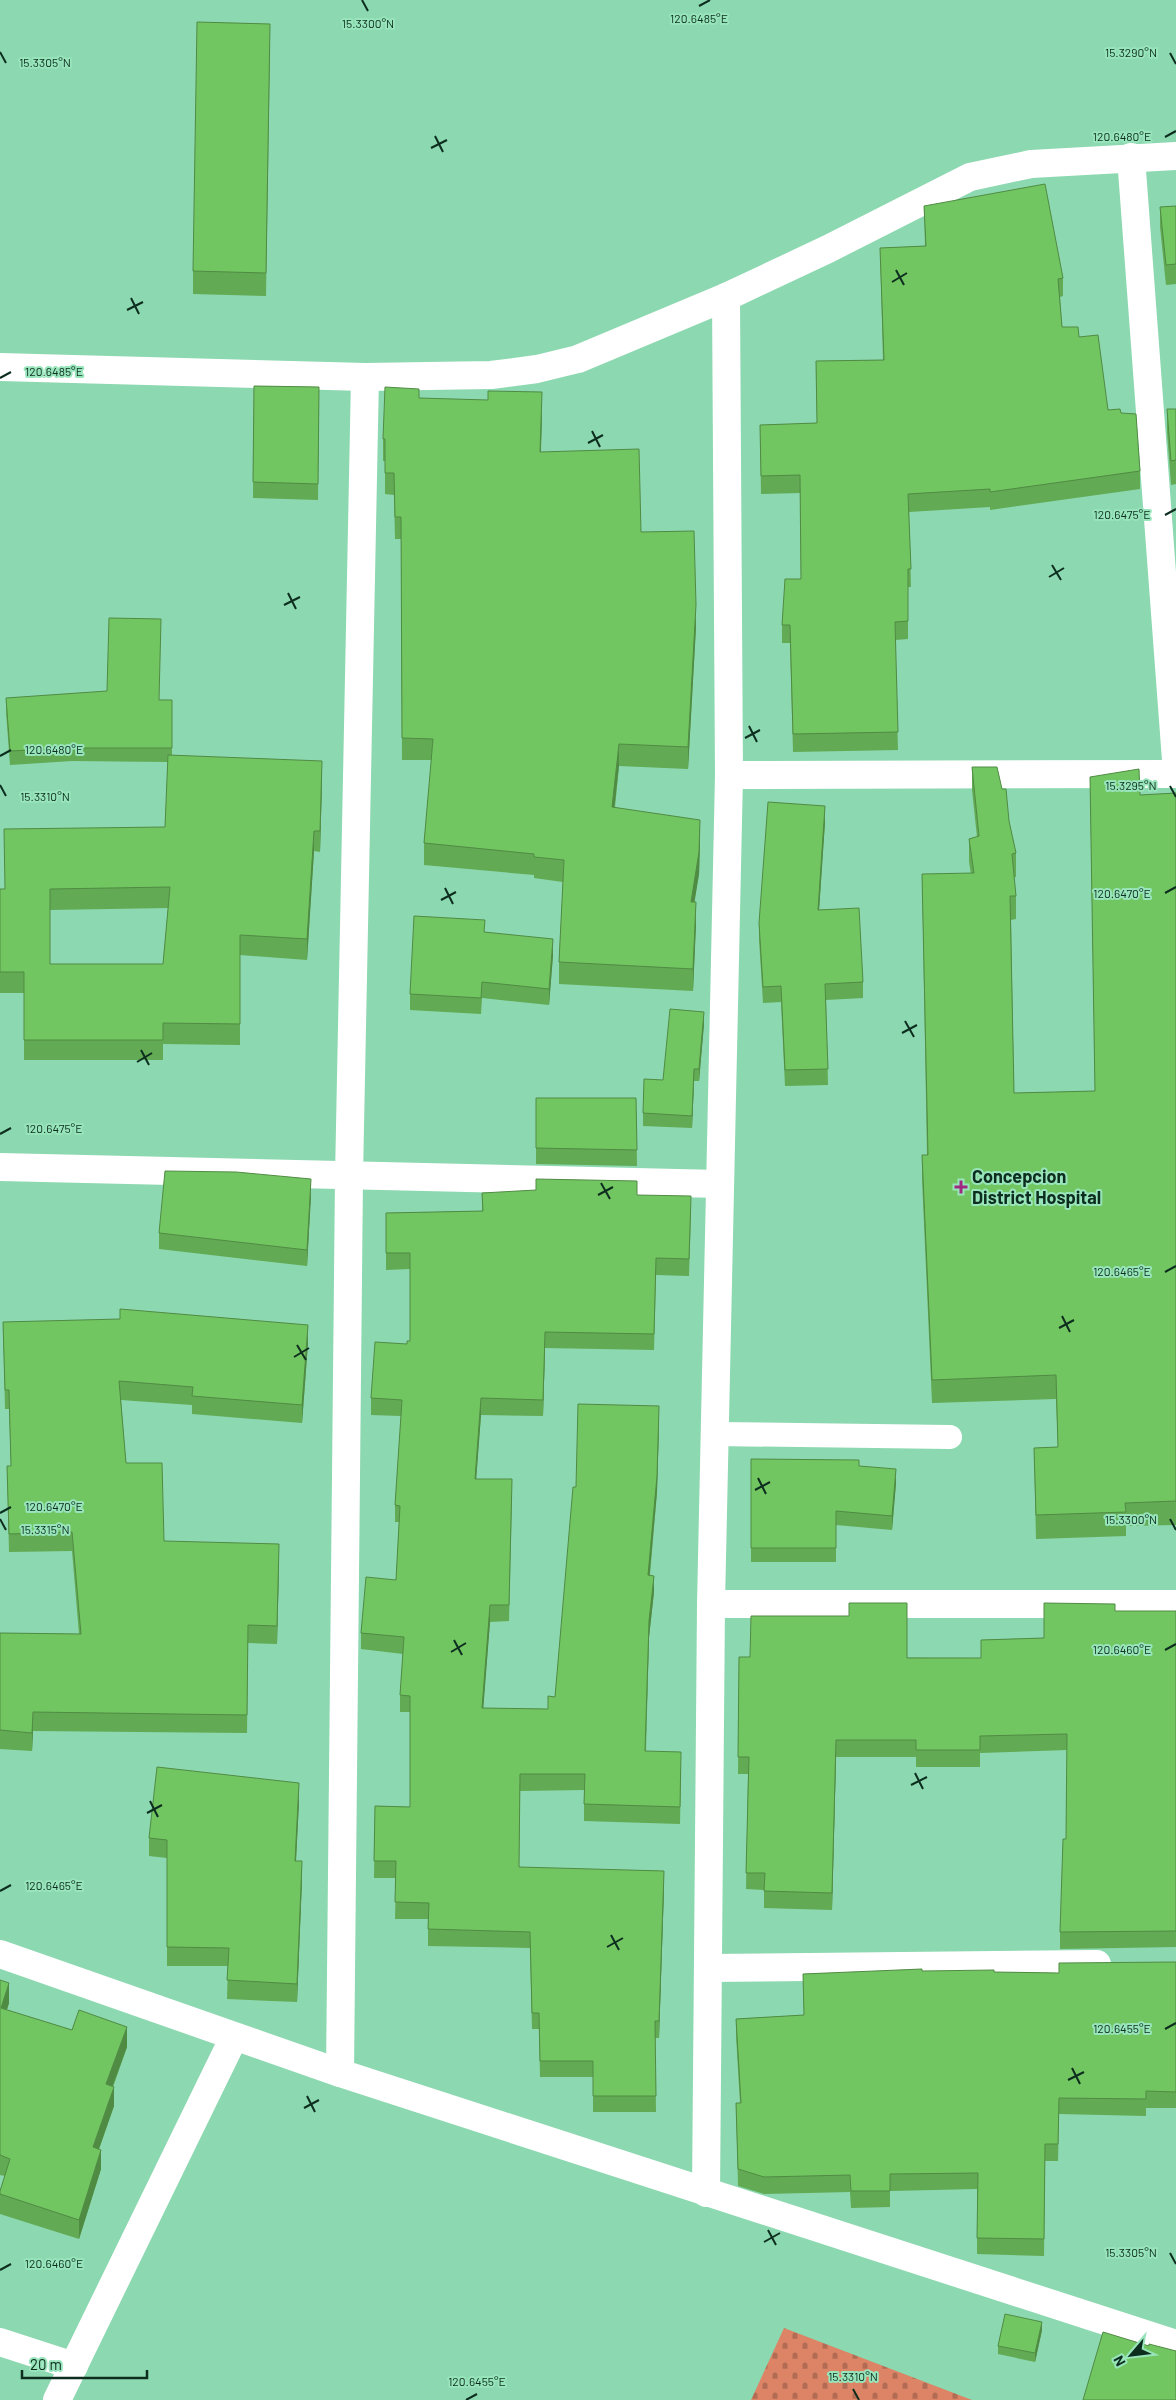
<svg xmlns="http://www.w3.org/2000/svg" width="1176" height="2400" viewBox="0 0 1176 2400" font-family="Barlow,sans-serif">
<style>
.cemetery{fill:url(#cemetery-stones)}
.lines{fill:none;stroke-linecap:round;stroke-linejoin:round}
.lane{stroke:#fff;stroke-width:24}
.street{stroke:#fff;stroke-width:28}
.wall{fill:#62aa53;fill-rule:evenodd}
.shaded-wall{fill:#508b44}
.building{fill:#72c661;stroke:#508b44;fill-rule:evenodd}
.ticks{fill:none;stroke:#0d2e1f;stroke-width:2}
.poi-dot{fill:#9f2881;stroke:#98e5bc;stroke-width:2}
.labels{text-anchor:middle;stroke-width:4;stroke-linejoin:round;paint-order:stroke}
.poi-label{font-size:18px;font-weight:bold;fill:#0d2e1f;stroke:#98e5bc;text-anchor:start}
.ticks-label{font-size:12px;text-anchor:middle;fill:#0d2e1f;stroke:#98e5bc;stroke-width:4;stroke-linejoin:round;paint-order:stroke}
</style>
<defs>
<pattern id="cemetery-stones" width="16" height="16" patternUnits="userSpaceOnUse" patternTransform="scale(1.25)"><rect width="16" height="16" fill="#dc8465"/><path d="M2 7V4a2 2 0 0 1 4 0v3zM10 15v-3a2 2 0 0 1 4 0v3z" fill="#b16c53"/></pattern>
</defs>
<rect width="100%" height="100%" fill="#8cd8b0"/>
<path class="cemetery" d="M 784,2328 L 972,2400 L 751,2400 Z"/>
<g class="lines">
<path class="lane" d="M 715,1434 L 950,1437"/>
<g class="street">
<path d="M 1131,157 L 1176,760"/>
<path d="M 0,367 L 365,377 L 491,375 L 537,369 L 578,359 L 726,297 L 828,249 L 970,177 L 1031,164 L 1176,156"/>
<path d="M 729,775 L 1176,774"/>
<path d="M 0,1167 L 720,1184"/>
<path d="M 711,1604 L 1176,1604"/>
<path d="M 0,1954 L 340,2073 L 1176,2344"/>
<path d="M 708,1968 L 1097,1964"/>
<path d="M 340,2073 L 349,1177 L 365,377"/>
<path d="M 706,2193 L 711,1604 L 729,775 L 726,297"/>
<path d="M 0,2342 L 74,2366"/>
<path d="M 57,2400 L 234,2037"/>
</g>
</g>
<g class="wall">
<path d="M 270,47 L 266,296 L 193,294 L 193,271 Z"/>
<path d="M 924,206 L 1063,278 L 1063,296 L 1060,297 L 1062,327 L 1079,337 L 1108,410 L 1121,413 L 1140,471 L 1140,489 L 990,510 L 990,507 L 909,512 L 911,587 L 908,587 L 908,639 L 895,640 L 898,750 L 793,752 L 790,643 L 782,643 L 782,625 L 801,579 L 800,493 L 761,494 L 760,425 L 817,423 L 816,361 L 883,360 L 880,248 L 925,246 Z"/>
<path d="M 1176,206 L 1176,284 L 1166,285 L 1160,227 L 1160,207 Z"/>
<path d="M 254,386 L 319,387 L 318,500 L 253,498 Z"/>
<path d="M 419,398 L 542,414 L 541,452 L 641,532 L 696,627 L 688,769 L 619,766 L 615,807 L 700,842 L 699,874 L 694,902 L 696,924 L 693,991 L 559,984 L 559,962 L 563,882 L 534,878 L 534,875 L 424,865 L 424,843 L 432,760 L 402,760 L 401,539 L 395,539 L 394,495 L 385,494 L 385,461 L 383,461 L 383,439 Z"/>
<path d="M 1167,409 L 1176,409 L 1176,484 L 1171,485 L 1167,432 Z"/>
<path d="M 6,698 L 172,700 L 172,755 L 322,781 L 320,852 L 314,851 L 307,960 L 240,955 L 240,1045 L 163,1044 L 163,1060 L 24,1060 L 24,993 L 0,993 L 0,889 L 4,889 L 165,827 L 168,762 L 72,761 L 10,765 L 6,712 ZM 168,908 L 163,964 L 50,964 L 50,910 Z"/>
<path d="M 972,767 L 1009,821 L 1016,853 L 1016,877 L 1014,877 L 1016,896 L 1016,919 L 1011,920 L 1014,1093 L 1095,1091 L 1090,777 L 1140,795 L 1176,793 L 1176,1525 L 1126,1526 L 1126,1536 L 1036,1539 L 1034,1448 L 1058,1447 L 1056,1399 L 932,1403 L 922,1179 L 922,1155 L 927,1155 L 922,874 L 971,874 L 969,862 L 969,839 L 977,837 L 972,790 Z"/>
<path d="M 825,822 L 819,910 L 863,982 L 863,998 L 826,1000 L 828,1085 L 785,1086 L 781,1002 L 763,1003 L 759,939 L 759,923 Z"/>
<path d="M 485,932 L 553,955 L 549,1005 L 482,998 L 481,1014 L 410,1010 L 410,994 Z"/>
<path d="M 704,1024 L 699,1081 L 694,1081 L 692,1128 L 643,1126 L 643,1113 L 663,1080 Z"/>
<path d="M 536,1098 L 636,1098 L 637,1166 L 536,1164 Z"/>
<path d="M 482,1193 L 637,1195 L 691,1213 L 689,1276 L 656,1275 L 654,1350 L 545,1348 L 543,1416 L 481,1415 L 476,1479 L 512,1496 L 509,1621 L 490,1622 L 483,1708 L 548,1709 L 555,1697 L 576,1487 L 659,1423 L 657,1492 L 650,1575 L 654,1592 L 649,1637 L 646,1751 L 681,1769 L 680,1824 L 584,1821 L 584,1790 L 520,1791 L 519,1867 L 664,1888 L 659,2038 L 655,2038 L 656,2112 L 593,2112 L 593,2077 L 540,2077 L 539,2029 L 532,2029 L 530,1948 L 428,1946 L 428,1919 L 395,1919 L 396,1878 L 374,1878 L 375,1806 L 410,1807 L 410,1712 L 400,1712 L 400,1695 L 403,1654 L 361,1649 L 361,1633 L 396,1580 L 399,1522 L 395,1522 L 395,1505 L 401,1416 L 371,1415 L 371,1398 L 407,1344 L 410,1341 L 410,1269 L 386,1270 L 386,1213 L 482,1211 Z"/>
<path d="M 311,1195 L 307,1266 L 159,1249 L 159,1233 Z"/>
<path d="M 3,1322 L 308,1343 L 302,1423 L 192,1414 L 192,1405 L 121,1400 L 126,1463 L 164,1541 L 279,1563 L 277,1644 L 248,1643 L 247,1733 L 33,1731 L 32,1751 L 0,1749 L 0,1633 L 79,1634 L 72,1551 L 9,1552 L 7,1466 L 11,1466 L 9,1409 L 5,1409 Z"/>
<path d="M 751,1459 L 859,1466 L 896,1483 L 892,1530 L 836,1525 L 836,1562 L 751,1562 Z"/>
<path d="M 1115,1611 L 1176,1611 L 1176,1947 L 1060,1949 L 1060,1932 L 1066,1839 L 1067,1750 L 980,1753 L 980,1767 L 916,1767 L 916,1757 L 836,1757 L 832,1910 L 764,1908 L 764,1890 L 746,1889 L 748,1774 L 738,1774 L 739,1657 L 981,1658 L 981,1640 L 1044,1638 Z"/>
<path d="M 299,1802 L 296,1861 L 302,1880 L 297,2002 L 227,1999 L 228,1966 L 167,1966 L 167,1858 L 149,1856 L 149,1838 Z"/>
<path d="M 1176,1962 L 1176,2108 L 1146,2108 L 1146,2116 L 1059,2114 L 1058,2161 L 1045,2161 L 1044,2256 L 977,2254 L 977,2189 L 890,2191 L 890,2207 L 851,2208 L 850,2192 L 764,2194 L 738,2186 L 736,2103 L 740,2103 L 736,2036 L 736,2019 L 804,2015 L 803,1974 L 922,1971 L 1059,1973 Z"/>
<path d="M 0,1980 L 9,2003 L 7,2010 L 127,2047 L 113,2087 L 114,2106 L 99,2149 L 101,2169 L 79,2239 L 0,2214 L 0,2191 L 5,2176 L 0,2175 Z"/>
<path d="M 1042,2330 L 1035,2362 L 998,2354 L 998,2346 Z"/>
</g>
<g class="shaded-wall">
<path d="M 542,392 L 542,414 L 540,474 L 540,452 Z"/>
<path d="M 696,605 L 696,627 L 688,769 L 688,747 Z"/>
<path d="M 619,744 L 619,766 L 612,828 L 612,807 Z"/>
<path d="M 322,761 L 322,781 L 320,852 L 320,831 Z"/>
<path d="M 825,806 L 825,822 L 818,926 L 818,910 Z"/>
<path d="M 700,820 L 700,842 L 699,874 L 691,924 L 691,902 Z"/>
<path d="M 314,831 L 314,851 L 307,960 L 307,939 Z"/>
<path d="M 696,902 L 696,924 L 693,991 L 693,969 Z"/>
<path d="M 553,939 L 553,955 L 549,1005 L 549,989 Z"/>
<path d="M 704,1012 L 704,1024 L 699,1081 L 699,1069 Z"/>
<path d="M 694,1069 L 694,1081 L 692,1128 L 692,1116 Z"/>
<path d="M 311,1179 L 311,1195 L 307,1266 L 307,1250 Z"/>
<path d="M 308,1325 L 308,1343 L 302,1423 L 302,1405 Z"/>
<path d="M 545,1332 L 545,1348 L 543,1416 L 543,1400 Z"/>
<path d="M 481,1398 L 481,1415 L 475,1495 L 475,1479 Z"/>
<path d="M 659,1423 L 657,1492 L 648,1591 L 648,1575 Z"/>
<path d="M 896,1469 L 896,1483 L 892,1530 L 892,1516 Z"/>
<path d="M 279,1544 L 279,1563 L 277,1644 L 277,1626 Z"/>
<path d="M 654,1576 L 654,1592 L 649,1637 L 645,1767 L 649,1621 Z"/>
<path d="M 490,1605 L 490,1622 L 482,1725 L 482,1708 Z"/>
<path d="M 33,1712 L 33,1731 L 32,1751 L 32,1733 Z"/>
<path d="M 836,1740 L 836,1757 L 832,1910 L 832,1893 Z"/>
<path d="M 299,1783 L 299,1802 L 295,1879 L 295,1861 Z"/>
<path d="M 302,1861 L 302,1880 L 297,2002 L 297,1984 Z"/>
<path d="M 664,1871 L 664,1888 L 659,2038 L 659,2021 Z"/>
<path d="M 9,1983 L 9,2003 L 1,2027 L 1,2008 Z"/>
<path d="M 127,2027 L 127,2047 L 106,2104 L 106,2084 Z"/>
<path d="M 114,2087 L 114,2106 L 93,2166 L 93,2147 Z"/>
<path d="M 101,2150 L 101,2169 L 79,2239 L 79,2220 Z"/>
<path d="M 1042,2322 L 1042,2330 L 1035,2362 L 1035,2353 Z"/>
</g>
<g class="building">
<path d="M 197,22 L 270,24 L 266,273 L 193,271 Z"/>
<path d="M 1045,184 L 1063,278 L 1058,279 L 1062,327 L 1078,327 L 1079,337 L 1098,335 L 1108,410 L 1120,409 L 1121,413 L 1136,414 L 1140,471 L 990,492 L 990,489 L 908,494 L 911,569 L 908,569 L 908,621 L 895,622 L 898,732 L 793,734 L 790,625 L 782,625 L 785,579 L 801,579 L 800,475 L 761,476 L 760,425 L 817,423 L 816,361 L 884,360 L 880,248 L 926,246 L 924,206 Z"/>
<path d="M 1176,206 L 1176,264 L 1166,265 L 1160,207 Z"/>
<path d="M 254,386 L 319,387 L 318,484 L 253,482 Z"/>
<path d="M 385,387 L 419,389 L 419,398 L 488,400 L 488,391 L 542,392 L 540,452 L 639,449 L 641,532 L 694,531 L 696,605 L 688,747 L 619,744 L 612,807 L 700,820 L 699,852 L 691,902 L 696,902 L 693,969 L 559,962 L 564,860 L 534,857 L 534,854 L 424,843 L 433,739 L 402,738 L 401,517 L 395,517 L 394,473 L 385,473 L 385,439 L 383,439 Z"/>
<path d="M 1167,409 L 1176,409 L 1176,460 L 1171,461 Z"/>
<path d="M 109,618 L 161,619 L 159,700 L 172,700 L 172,748 L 72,748 L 10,751 L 6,698 L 107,691 Z"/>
<path d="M 168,755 L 322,761 L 320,831 L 314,831 L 307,939 L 240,935 L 240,1024 L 163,1023 L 163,1040 L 24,1040 L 24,972 L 0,972 L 0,889 L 5,889 L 4,829 L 165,827 ZM 170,887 L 163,964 L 50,964 L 50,889 Z"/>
<path d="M 972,767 L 997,767 L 1002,789 L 1006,789 L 1009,821 L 1016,853 L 1012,854 L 1016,896 L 1010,896 L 1014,1093 L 1095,1091 L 1090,777 L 1139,769 L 1140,795 L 1176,793 L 1176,1501 L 1125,1503 L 1126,1512 L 1036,1515 L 1034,1448 L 1058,1447 L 1056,1375 L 932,1380 L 922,1155 L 928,1155 L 922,874 L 974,873 L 969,839 L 979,836 Z"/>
<path d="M 768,802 L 825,806 L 818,910 L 859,908 L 863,982 L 825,984 L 828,1069 L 785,1070 L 781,986 L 763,987 L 759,923 Z"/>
<path d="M 414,916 L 485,920 L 484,932 L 553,939 L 549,989 L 482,982 L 481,998 L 410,994 Z"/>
<path d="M 670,1009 L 704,1012 L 699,1069 L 694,1069 L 692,1116 L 643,1113 L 644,1079 L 663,1080 Z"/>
<path d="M 536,1098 L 636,1098 L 637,1150 L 536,1148 Z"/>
<path d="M 165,1171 L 236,1172 L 311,1179 L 307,1250 L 159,1233 Z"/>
<path d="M 536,1179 L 637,1181 L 637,1195 L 691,1196 L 689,1259 L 656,1258 L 654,1334 L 545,1332 L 543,1400 L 481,1398 L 475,1479 L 512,1479 L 509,1605 L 490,1605 L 482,1708 L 548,1709 L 548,1696 L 555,1697 L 573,1487 L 576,1487 L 578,1404 L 659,1406 L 657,1476 L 648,1575 L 654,1576 L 649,1621 L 645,1751 L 681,1752 L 680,1807 L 584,1804 L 585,1774 L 520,1774 L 519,1867 L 664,1871 L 659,2021 L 655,2021 L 656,2096 L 593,2096 L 593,2061 L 540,2061 L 539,2013 L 532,2013 L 530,1932 L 428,1929 L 429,1903 L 395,1902 L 396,1861 L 374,1861 L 375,1806 L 410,1807 L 410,1696 L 400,1695 L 404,1637 L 361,1633 L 366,1577 L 396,1580 L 400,1506 L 395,1505 L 402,1400 L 371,1398 L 375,1342 L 407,1344 L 407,1341 L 410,1341 L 410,1253 L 386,1253 L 386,1213 L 483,1211 L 482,1193 L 536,1190 Z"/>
<path d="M 120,1309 L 308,1325 L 302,1405 L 192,1396 L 193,1387 L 119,1381 L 126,1463 L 162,1463 L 164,1541 L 279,1544 L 277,1626 L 248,1625 L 247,1715 L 33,1712 L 32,1733 L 0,1730 L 0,1633 L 81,1634 L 72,1532 L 9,1534 L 7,1466 L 11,1466 L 9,1390 L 5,1390 L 3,1322 L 120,1319 Z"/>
<path d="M 751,1459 L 859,1460 L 859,1466 L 896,1469 L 892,1516 L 836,1511 L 836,1548 L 751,1548 Z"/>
<path d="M 849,1603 L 907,1603 L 907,1658 L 981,1658 L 981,1640 L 1044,1638 L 1044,1603 L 1115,1604 L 1115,1611 L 1176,1611 L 1176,1931 L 1060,1932 L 1063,1839 L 1066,1839 L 1067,1734 L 980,1736 L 980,1750 L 916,1750 L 916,1740 L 836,1740 L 832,1893 L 764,1891 L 765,1873 L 746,1873 L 749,1757 L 738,1757 L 739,1657 L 750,1657 L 751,1616 L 849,1616 Z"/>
<path d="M 157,1767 L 299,1783 L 295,1861 L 302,1861 L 297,1984 L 227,1980 L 229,1948 L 167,1947 L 167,1840 L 149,1838 Z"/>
<path d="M 1176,1962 L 1176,2092 L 1146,2091 L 1146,2099 L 1059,2098 L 1058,2144 L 1045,2144 L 1044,2239 L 977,2238 L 978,2173 L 890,2174 L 890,2191 L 851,2191 L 850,2175 L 764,2177 L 738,2169 L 736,2103 L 741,2103 L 736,2019 L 804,2015 L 803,1974 L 922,1969 L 922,1971 L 994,1970 L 994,1972 L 1059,1973 L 1059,1963 Z"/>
<path d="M 0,1980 L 9,1983 L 1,2008 L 72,2030 L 79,2010 L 127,2027 L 106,2084 L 114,2087 L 93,2147 L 101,2150 L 79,2220 L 0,2194 L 0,2191 L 10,2159 L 0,2155 Z"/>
<path d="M 1005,2314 L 1042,2322 L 1035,2353 L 998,2346 Z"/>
<path d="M 1103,2332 L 1149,2346 L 1149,2344 L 1176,2351 L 1176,2400 L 1083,2400 Z"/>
</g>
<path class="ticks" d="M 362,0 L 368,11M 699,6 L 710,0M 0,52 L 6,63M 1170,53 L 1176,64M 435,136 L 443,152M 1165,137 L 1176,131M 431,148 L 447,140M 896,270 L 904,285M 892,282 L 907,273M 131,298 L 139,314M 127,310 L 143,302M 0,378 L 11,372M 592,431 L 600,447M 588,443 L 603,435M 1165,515 L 1176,509M 1052,565 L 1061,580M 1049,577 L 1064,568M 288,593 L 296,609M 284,605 L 300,597M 749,726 L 757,742M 745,738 L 760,730M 0,756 L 11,750M 0,785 L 6,796M 1170,786 L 1176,797M 445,888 L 453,904M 1165,893 L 1176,887M 441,900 L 456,892M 905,1021 L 914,1037M 902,1033 L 917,1025M 141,1050 L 149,1065M 137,1062 L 152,1053M 0,1134 L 11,1128M 601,1183 L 610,1199M 598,1195 L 613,1187M 1165,1272 L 1176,1266M 1062,1316 L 1070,1332M 1059,1328 L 1074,1320M 297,1345 L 306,1360M 294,1357 L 309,1348M 758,1478 L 766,1494M 755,1490 L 770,1482M 0,1513 L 11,1507M 0,1519 L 6,1530M 1170,1519 L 1176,1530M 454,1640 L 462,1655M 1165,1650 L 1176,1644M 451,1652 L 466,1643M 915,1773 L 923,1789M 911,1785 L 927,1777M 150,1801 L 158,1817M 147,1813 L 162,1805M 0,1891 L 11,1885M 611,1935 L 619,1950M 607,1947 L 623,1938M 1165,2029 L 1176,2023M 1072,2068 L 1080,2084M 1068,2080 L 1084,2072M 307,2096 L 315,2112M 304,2108 L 319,2100M 768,2230 L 776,2245M 764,2242 L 780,2233M 1170,2253 L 1176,2264M 0,2270 L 11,2264M 853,2389 L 859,2400M 466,2400 L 477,2394"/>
<path class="poi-dot" d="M958.5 1179.5h5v5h5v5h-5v5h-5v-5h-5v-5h5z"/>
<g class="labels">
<g class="poi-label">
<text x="972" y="1183">Concepcion<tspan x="972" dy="21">District Hospital</tspan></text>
</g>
</g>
<g class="ticks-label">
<text x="699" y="23">120.6485°E</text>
<text x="368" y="28">15.3300°N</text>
<text x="1131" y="57">15.3290°N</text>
<text x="45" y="67">15.3305°N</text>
<text x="1122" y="141">120.6480°E</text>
<text x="54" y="376">120.6485°E</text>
<text x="1122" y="519">120.6475°E</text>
<text x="54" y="754">120.6480°E</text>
<text x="1131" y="790">15.3295°N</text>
<text x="45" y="801">15.3310°N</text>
<text x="1122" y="898">120.6470°E</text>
<text x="54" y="1133">120.6475°E</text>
<text x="1122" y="1276">120.6465°E</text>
<text x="54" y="1511">120.6470°E</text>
<text x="1131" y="1524">15.3300°N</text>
<text x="45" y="1534">15.3315°N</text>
<text x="1122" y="1654">120.6460°E</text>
<text x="54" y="1890">120.6465°E</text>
<text x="1122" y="2033">120.6455°E</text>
<text x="1131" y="2257">15.3305°N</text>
<text x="54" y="2268">120.6460°E</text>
<text x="853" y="2381">15.3310°N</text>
<text x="477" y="2386">120.6455°E</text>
</g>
<g transform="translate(1131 2355) rotate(242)" stroke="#98e5bc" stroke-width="4" paint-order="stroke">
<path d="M0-4L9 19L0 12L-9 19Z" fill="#0d2e1f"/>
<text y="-8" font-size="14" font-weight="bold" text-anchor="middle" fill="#0d2e1f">N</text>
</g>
<path d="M22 2370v8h125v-8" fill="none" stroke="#0d2e1f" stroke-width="2.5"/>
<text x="30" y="2370" font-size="15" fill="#0d2e1f" stroke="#98e5bc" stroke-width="4" paint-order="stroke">20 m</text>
</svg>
